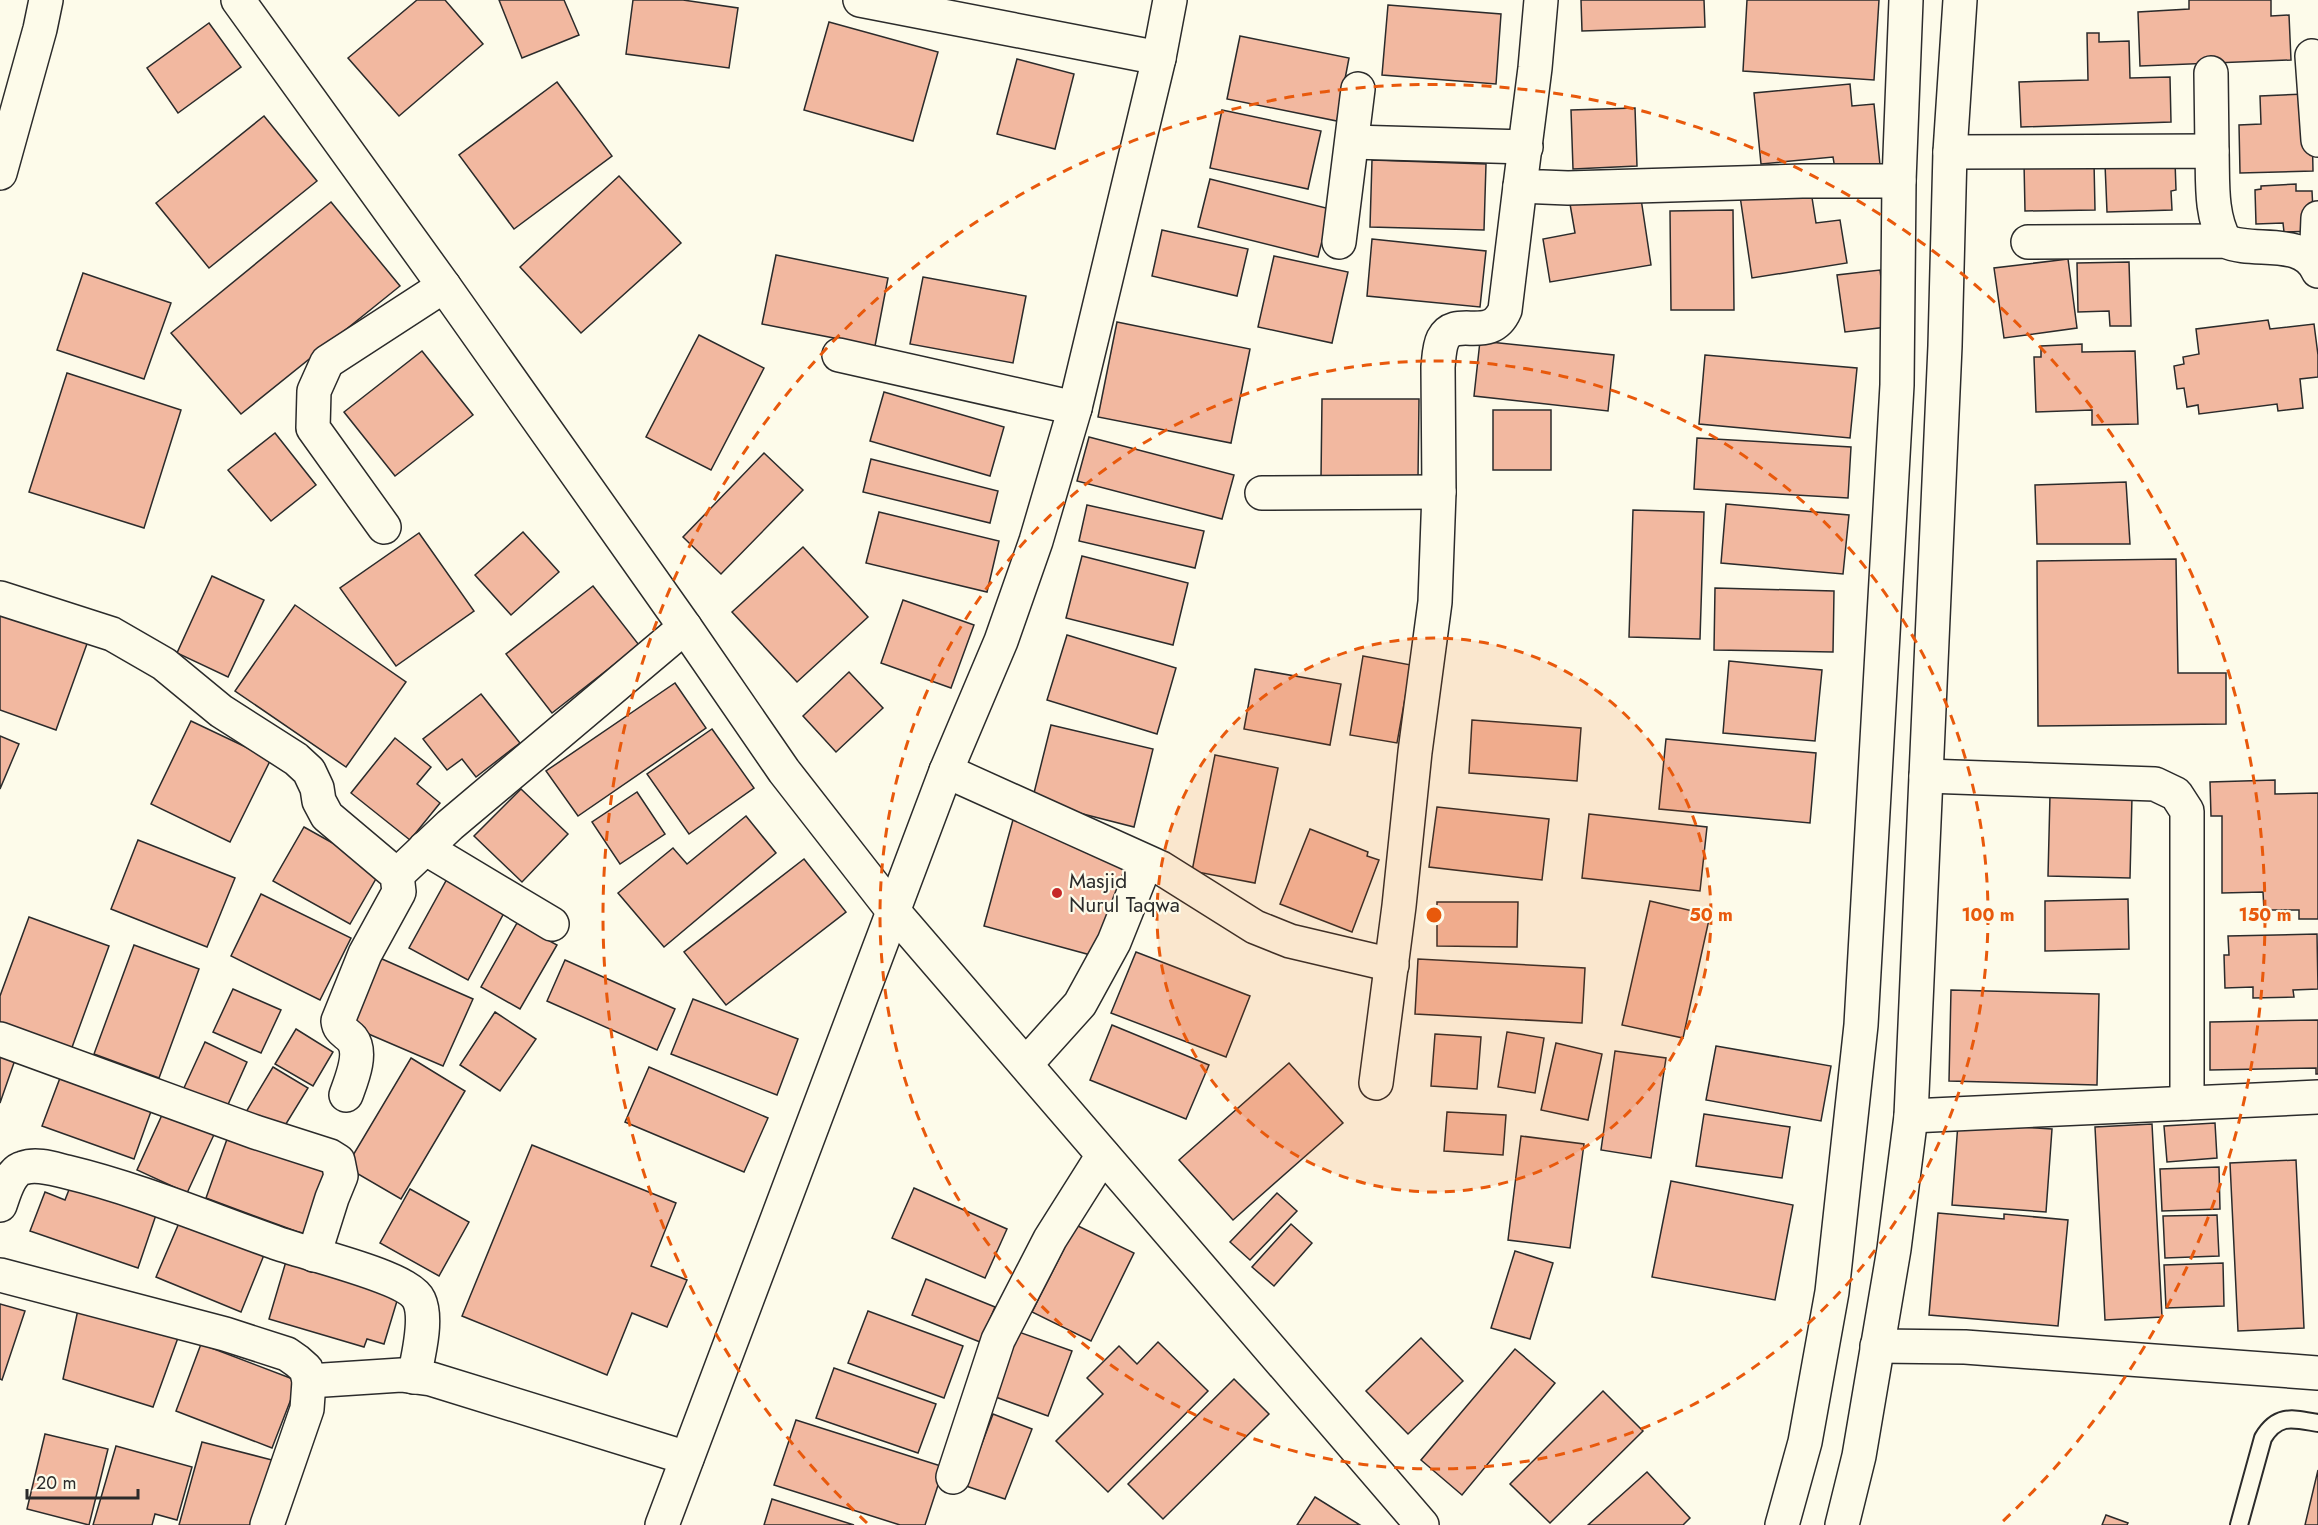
<svg xmlns="http://www.w3.org/2000/svg" width="2318" height="1525" viewBox="0 0 2318 1525" font-family="Jost,sans-serif">
<style>
.building{fill:#f2b8a0;stroke:#2b2b2b;stroke-width:1.5}
.lines{fill:none;stroke-linecap:round;stroke-linejoin:round}
.lane-casing{stroke:#2b2b2b;stroke-width:20}
.street-casing{stroke:#2b2b2b;stroke-width:36}
.secondary-casing{stroke:#2b2b2b;stroke-width:36}
.highway-casing{stroke:#2b2b2b;stroke-width:36}
.lane{stroke:#fdfbea;stroke-width:16}
.street{stroke:#fdfbea;stroke-width:33}
.secondary{stroke:#fdfbea;stroke-width:33}
.highway{stroke:#fdfbea;stroke-width:33}
.ring{fill:none;stroke:#e8590c;stroke-width:3;stroke-dasharray:10 8}
.poi-dot{fill:#c62828;stroke:#fdfbea;stroke-width:2}
.labels{text-anchor:middle;stroke-width:4.5;stroke-linejoin:round;paint-order:stroke}
.poi-label{font-size:21px;fill:#2b2b2b;stroke:#fdfbea;text-anchor:start}
.centre{fill:#e8590c;stroke:#fdfbea;stroke-width:3}
.ring-label{font-size:18px;text-anchor:middle;font-weight:bold;fill:#e8590c;stroke:#fdfbea;stroke-width:4.5;stroke-linejoin:round;paint-order:stroke}
</style>
<rect width="100%" height="100%" fill="#fdfbea"/>
<g class="building">
<path d="M 417,0 L 445,0 L 483,44 L 399,116 L 348,58 Z"/>
<path d="M 499,0 L 564,0 L 579,35 L 522,58 Z"/>
<path d="M 633,0 L 683,0 L 738,8 L 729,68 L 626,54 Z"/>
<path d="M 1581,0 L 1704,0 L 1705,27 L 1582,31 Z"/>
<path d="M 1747,0 L 1879,0 L 1874,80 L 1743,71 Z"/>
<path d="M 2189,0 L 2271,0 L 2271,16 L 2289,15 L 2291,60 L 2140,66 L 2138,12 L 2189,9 Z"/>
<path d="M 1388,5 L 1501,14 L 1496,84 L 1382,75 Z"/>
<path d="M 829,22 L 938,52 L 913,141 L 804,110 Z"/>
<path d="M 209,23 L 241,67 L 178,113 L 147,68 Z"/>
<path d="M 2087,33 L 2099,33 L 2099,42 L 2129,41 L 2130,78 L 2170,77 L 2171,122 L 2021,127 L 2019,82 L 2088,80 Z"/>
<path d="M 1240,36 L 1349,58 L 1337,121 L 1227,99 Z"/>
<path d="M 1017,59 L 1074,74 L 1055,149 L 997,134 Z"/>
<path d="M 557,82 L 612,156 L 514,229 L 459,155 Z"/>
<path d="M 1850,84 L 1852,106 L 1874,104 L 1880,165 L 1835,169 L 1833,157 L 1761,164 L 1754,93 Z"/>
<path d="M 2306,94 L 2312,124 L 2313,171 L 2240,173 L 2239,125 L 2261,124 L 2260,96 Z"/>
<path d="M 1635,108 L 1637,166 L 1573,169 L 1571,110 Z"/>
<path d="M 1222,110 L 1321,131 L 1308,189 L 1210,168 Z"/>
<path d="M 264,116 L 317,181 L 209,268 L 156,203 Z"/>
<path d="M 1372,160 L 1486,164 L 1484,230 L 1370,227 Z"/>
<path d="M 2175,161 L 2176,190 L 2171,191 L 2172,210 L 2107,212 L 2105,164 Z"/>
<path d="M 2094,162 L 2095,210 L 2025,211 L 2024,163 Z"/>
<path d="M 619,176 L 681,243 L 581,333 L 520,267 Z"/>
<path d="M 1210,179 L 1330,209 L 1318,257 L 1198,227 Z"/>
<path d="M 2296,184 L 2296,191 L 2312,191 L 2314,231 L 2284,232 L 2283,223 L 2256,224 L 2255,190 L 2261,189 L 2261,186 Z"/>
<path d="M 1810,185 L 1816,223 L 1840,220 L 1847,263 L 1752,278 L 1740,196 Z"/>
<path d="M 1640,192 L 1651,265 L 1550,282 L 1543,239 L 1575,233 L 1570,204 Z"/>
<path d="M 331,202 L 400,286 L 241,414 L 171,333 Z"/>
<path d="M 1733,210 L 1734,310 L 1671,310 L 1670,211 Z"/>
<path d="M 1162,230 L 1248,249 L 1237,296 L 1152,276 Z"/>
<path d="M 1372,239 L 1486,251 L 1480,307 L 1367,296 Z"/>
<path d="M 776,255 L 888,278 L 875,346 L 762,324 Z"/>
<path d="M 1274,256 L 1348,272 L 1332,343 L 1258,327 Z"/>
<path d="M 2068,259 L 2077,328 L 2004,338 L 1994,268 Z"/>
<path d="M 2129,262 L 2131,326 L 2110,326 L 2109,311 L 2078,312 L 2077,263 Z"/>
<path d="M 1880,270 L 1887,327 L 1845,332 L 1837,275 Z"/>
<path d="M 83,273 L 171,303 L 144,379 L 57,350 Z"/>
<path d="M 923,277 L 1026,296 L 1013,363 L 910,344 Z"/>
<path d="M 2268,320 L 2270,329 L 2314,324 L 2318,355 L 2318,377 L 2300,379 L 2303,408 L 2278,411 L 2277,404 L 2199,414 L 2198,405 L 2187,407 L 2184,388 L 2177,389 L 2174,366 L 2184,364 L 2183,357 L 2199,354 L 2196,329 Z"/>
<path d="M 1117,322 L 1250,349 L 1231,443 L 1098,417 Z"/>
<path d="M 699,335 L 764,368 L 711,470 L 646,437 Z"/>
<path d="M 1480,341 L 1614,355 L 1608,411 L 1474,396 Z"/>
<path d="M 2082,344 L 2082,352 L 2135,351 L 2138,424 L 2092,425 L 2092,410 L 2036,412 L 2034,357 L 2041,357 L 2041,346 Z"/>
<path d="M 422,351 L 473,415 L 395,476 L 344,412 Z"/>
<path d="M 1705,355 L 1857,368 L 1850,438 L 1699,424 Z"/>
<path d="M 67,373 L 181,410 L 144,528 L 29,492 Z"/>
<path d="M 884,392 L 1004,427 L 990,476 L 870,441 Z"/>
<path d="M 1322,399 L 1419,399 L 1418,479 L 1321,478 Z"/>
<rect x="1493" y="410" width="58" height="60"/>
<path d="M 275,433 L 316,485 L 271,521 L 228,470 Z"/>
<path d="M 1089,437 L 1234,475 L 1222,519 L 1077,481 Z"/>
<path d="M 1697,438 L 1851,447 L 1848,498 L 1694,489 Z"/>
<path d="M 764,453 L 803,490 L 721,574 L 683,537 Z"/>
<path d="M 871,459 L 998,491 L 990,523 L 863,492 Z"/>
<path d="M 2126,482 L 2130,544 L 2037,544 L 2035,485 Z"/>
<path d="M 1726,504 L 1849,515 L 1843,574 L 1721,563 Z"/>
<path d="M 1087,505 L 1204,531 L 1195,568 L 1079,541 Z"/>
<path d="M 1633,510 L 1704,512 L 1700,639 L 1629,637 Z"/>
<path d="M 879,512 L 999,541 L 987,592 L 866,563 Z"/>
<path d="M 523,532 L 559,572 L 511,615 L 475,575 Z"/>
<path d="M 419,533 L 474,611 L 396,666 L 340,588 Z"/>
<path d="M 803,547 L 868,617 L 797,682 L 732,612 Z"/>
<path d="M 1082,556 L 1188,583 L 1173,645 L 1066,618 Z"/>
<path d="M 2176,559 L 2178,673 L 2226,673 L 2226,724 L 2038,726 L 2037,561 Z"/>
<path d="M 212,576 L 264,600 L 228,677 L 177,653 Z"/>
<path d="M 593,586 L 639,645 L 552,713 L 506,654 Z"/>
<path d="M 1715,588 L 1834,591 L 1833,652 L 1714,650 Z"/>
<path d="M 903,600 L 974,625 L 951,688 L 881,663 Z"/>
<path d="M 295,605 L 406,682 L 346,767 L 235,691 Z"/>
<path d="M 0,610 L 88,641 L 56,730 L 0,710 Z"/>
<path d="M 1067,635 L 1176,668 L 1157,734 L 1047,700 Z"/>
<path d="M 1363,656 L 1411,665 L 1397,743 L 1350,735 Z"/>
<path d="M 1729,661 L 1822,670 L 1815,741 L 1723,733 Z"/>
<path d="M 1255,669 L 1341,684 L 1330,745 L 1244,729 Z"/>
<path d="M 849,672 L 883,708 L 836,752 L 803,716 Z"/>
<path d="M 675,683 L 706,728 L 578,816 L 546,771 Z"/>
<path d="M 481,694 L 520,743 L 476,777 L 462,759 L 447,770 L 423,739 Z"/>
<path d="M 1472,720 L 1581,728 L 1577,781 L 1469,773 Z"/>
<path d="M 191,721 L 271,759 L 230,842 L 151,804 Z"/>
<path d="M 1051,725 L 1153,749 L 1134,827 L 1032,801 Z"/>
<path d="M 712,729 L 754,788 L 689,834 L 647,774 Z"/>
<path d="M 0,736 L 19,744 L 0,789 Z"/>
<path d="M 395,738 L 431,767 L 417,784 L 440,803 L 410,840 L 351,793 Z"/>
<path d="M 1666,739 L 1816,753 L 1810,823 L 1659,809 Z"/>
<path d="M 1215,755 L 1278,768 L 1255,883 L 1192,871 Z"/>
<path d="M 2275,780 L 2275,794 L 2318,793 L 2318,919 L 2299,919 L 2299,910 L 2264,910 L 2263,892 L 2222,893 L 2222,816 L 2211,816 L 2210,782 Z"/>
<path d="M 521,789 L 568,834 L 522,882 L 474,836 Z"/>
<path d="M 637,792 L 665,834 L 620,864 L 592,822 Z"/>
<path d="M 2050,795 L 2132,797 L 2130,878 L 2048,876 Z"/>
<path d="M 1437,807 L 1549,819 L 1542,880 L 1429,867 Z"/>
<path d="M 1589,814 L 1707,827 L 1700,891 L 1582,878 Z"/>
<path d="M 746,816 L 776,853 L 664,947 L 618,893 L 673,848 L 687,864 Z"/>
<path d="M 1014,816 L 1134,860 L 1098,957 L 984,926 Z"/>
<path d="M 304,827 L 381,870 L 350,924 L 273,881 Z"/>
<path d="M 1310,829 L 1368,852 L 1367,856 L 1379,860 L 1352,932 L 1280,904 Z"/>
<path d="M 138,840 L 235,878 L 207,947 L 111,909 Z"/>
<path d="M 804,859 L 846,912 L 726,1005 L 684,952 Z"/>
<path d="M 447,879 L 505,911 L 468,980 L 409,948 Z"/>
<path d="M 261,894 L 351,938 L 320,1000 L 231,956 Z"/>
<path d="M 2128,899 L 2129,949 L 2045,951 L 2045,901 Z"/>
<path d="M 1650,901 L 1710,915 L 1683,1038 L 1622,1025 Z"/>
<path d="M 1437,902 L 1518,902 L 1517,947 L 1437,946 Z"/>
<path d="M 29,917 L 109,946 L 67,1061 L 0,1036 L 0,996 Z"/>
<path d="M 517,923 L 557,945 L 520,1009 L 481,987 Z"/>
<path d="M 2317,934 L 2318,989 L 2293,990 L 2294,997 L 2253,998 L 2253,987 L 2225,988 L 2224,955 L 2229,955 L 2228,936 Z"/>
<path d="M 134,945 L 199,969 L 159,1078 L 94,1054 Z"/>
<path d="M 1136,952 L 1250,996 L 1226,1057 L 1111,1013 Z"/>
<path d="M 373,955 L 473,999 L 443,1066 L 343,1023 Z"/>
<path d="M 1418,959 L 1585,968 L 1582,1023 L 1415,1014 Z"/>
<path d="M 565,960 L 675,1009 L 657,1050 L 547,1001 Z"/>
<path d="M 233,989 L 281,1010 L 261,1053 L 213,1032 Z"/>
<path d="M 1951,990 L 2099,994 L 2097,1085 L 1949,1081 Z"/>
<path d="M 693,999 L 798,1039 L 777,1095 L 671,1054 Z"/>
<path d="M 495,1012 L 536,1039 L 500,1091 L 460,1065 Z"/>
<path d="M 2318,1020 L 2318,1074 L 2316,1074 L 2316,1068 L 2210,1070 L 2210,1022 Z"/>
<path d="M 1112,1025 L 1209,1065 L 1186,1119 L 1090,1080 Z"/>
<path d="M 296,1029 L 333,1052 L 313,1086 L 275,1064 Z"/>
<path d="M 1507,1032 L 1544,1038 L 1535,1093 L 1498,1087 Z"/>
<path d="M 1435,1034 L 1481,1037 L 1477,1089 L 1431,1086 Z"/>
<path d="M 205,1042 L 247,1062 L 226,1109 L 183,1090 Z"/>
<path d="M 1556,1043 L 1602,1054 L 1588,1120 L 1541,1110 Z"/>
<path d="M 1716,1046 L 1831,1066 L 1821,1121 L 1706,1100 Z"/>
<path d="M 1615,1051 L 1666,1058 L 1651,1158 L 1601,1150 Z"/>
<path d="M 0,1052 L 16,1057 L 0,1103 Z"/>
<path d="M 411,1058 L 465,1091 L 401,1199 L 346,1167 Z"/>
<path d="M 1289,1063 L 1343,1123 L 1233,1220 L 1179,1160 Z"/>
<path d="M 273,1067 L 308,1088 L 278,1137 L 243,1117 Z"/>
<path d="M 649,1067 L 768,1118 L 744,1172 L 625,1122 Z"/>
<path d="M 63,1070 L 154,1103 L 134,1159 L 42,1126 Z"/>
<path d="M 167,1104 L 218,1126 L 187,1193 L 137,1170 Z"/>
<path d="M 1447,1112 L 1506,1115 L 1503,1155 L 1444,1151 Z"/>
<path d="M 1704,1114 L 1790,1127 L 1782,1178 L 1696,1166 Z"/>
<path d="M 1958,1123 L 2052,1129 L 2046,1212 L 1952,1205 Z"/>
<path d="M 2215,1123 L 2217,1158 L 2167,1162 L 2164,1126 Z"/>
<path d="M 2152,1124 L 2162,1317 L 2105,1320 L 2095,1127 Z"/>
<path d="M 231,1128 L 335,1166 L 309,1236 L 206,1198 Z"/>
<path d="M 1521,1136 L 1584,1144 L 1570,1248 L 1508,1240 Z"/>
<path d="M 532,1145 L 676,1203 L 651,1266 L 687,1280 L 667,1327 L 632,1313 L 607,1375 L 462,1316 Z"/>
<path d="M 2296,1160 L 2304,1328 L 2238,1331 L 2230,1163 Z"/>
<path d="M 2219,1167 L 2220,1209 L 2162,1211 L 2160,1169 Z"/>
<path d="M 1671,1181 L 1793,1205 L 1775,1300 L 1652,1277 Z"/>
<path d="M 72,1182 L 157,1212 L 138,1268 L 30,1231 L 45,1192 L 65,1200 Z"/>
<path d="M 914,1188 L 1007,1229 L 985,1278 L 892,1238 Z"/>
<path d="M 410,1189 L 469,1222 L 439,1276 L 380,1243 Z"/>
<path d="M 1277,1193 L 1297,1211 L 1250,1260 L 1230,1242 Z"/>
<path d="M 1938,1213 L 2004,1219 L 2004,1214 L 2068,1220 L 2058,1326 L 1929,1315 Z"/>
<path d="M 2217,1215 L 2219,1256 L 2165,1258 L 2163,1216 Z"/>
<path d="M 182,1216 L 266,1250 L 241,1312 L 156,1277 Z"/>
<path d="M 1291,1224 L 1312,1243 L 1274,1286 L 1252,1267 Z"/>
<path d="M 1076,1225 L 1134,1253 L 1091,1341 L 1032,1312 Z"/>
<path d="M 1515,1251 L 1553,1263 L 1530,1339 L 1491,1328 Z"/>
<path d="M 287,1258 L 400,1291 L 384,1344 L 367,1339 L 364,1347 L 269,1319 Z"/>
<path d="M 2223,1263 L 2224,1306 L 2166,1308 L 2164,1265 Z"/>
<path d="M 926,1279 L 995,1307 L 980,1342 L 912,1315 Z"/>
<path d="M 0,1304 L 25,1311 L 2,1380 L 0,1379 Z"/>
<path d="M 79,1305 L 179,1335 L 153,1407 L 63,1379 Z"/>
<path d="M 868,1311 L 963,1346 L 944,1398 L 848,1363 Z"/>
<path d="M 1013,1330 L 1072,1351 L 1048,1416 L 990,1395 Z"/>
<path d="M 1421,1338 L 1463,1381 L 1408,1434 L 1366,1391 Z"/>
<path d="M 1158,1342 L 1208,1391 L 1108,1492 L 1056,1441 L 1103,1394 L 1087,1378 L 1119,1346 L 1137,1364 Z"/>
<path d="M 201,1344 L 298,1381 L 272,1448 L 176,1411 Z"/>
<path d="M 1515,1349 L 1555,1383 L 1462,1495 L 1421,1460 Z"/>
<path d="M 834,1368 L 936,1404 L 918,1453 L 816,1418 Z"/>
<path d="M 1234,1379 L 1269,1414 L 1163,1519 L 1128,1484 Z"/>
<path d="M 1603,1391 L 1643,1431 L 1550,1523 L 1510,1484 Z"/>
<path d="M 993,1414 L 1032,1429 L 1005,1499 L 966,1486 Z"/>
<path d="M 796,1420 L 944,1467 L 925,1525 L 900,1525 L 774,1485 Z"/>
<path d="M 45,1434 L 108,1449 L 89,1525 L 27,1509 Z"/>
<path d="M 202,1442 L 272,1460 L 252,1525 L 179,1525 Z"/>
<path d="M 116,1446 L 192,1467 L 177,1520 L 155,1514 L 152,1525 L 93,1525 Z"/>
<path d="M 2318,1470 L 2318,1525 L 2305,1525 Z"/>
<path d="M 1647,1472 L 1690,1518 L 1683,1525 L 1588,1525 Z"/>
<path d="M 1315,1497 L 1360,1525 L 1297,1525 Z"/>
<path d="M 772,1499 L 854,1525 L 764,1525 Z"/>
<path d="M 2106,1515 L 2128,1523 L 2127,1525 L 2102,1525 Z"/>
</g>
<g class="lines">
<defs>
<path id="lane" d="M 2239,1525 L 2263,1438 C 2278,1413 2294,1419 2318,1423"/>
<g id="street">
<path d="M 860,0 L 1159,58"/>
<path d="M 1541,0 L 1535,68 L 1520,186 L 1568,188 L 1802,181 L 1899,181"/>
<path d="M 2312,56 L 2318,140"/>
<path d="M 2211,73 L 2212,151"/>
<path d="M 1352,142 L 1526,147"/>
<path d="M 1950,152 L 2212,151 C 2213,181 2210,214 2225,241"/>
<path d="M 1339,242 L 1358,89"/>
<path d="M 2028,242 L 2225,241 C 2253,254 2303,236 2318,271"/>
<path d="M 2316,266 L 2318,218"/>
<path d="M 839,355 L 1075,408"/>
<path d="M 1262,493 L 1439,492"/>
<path d="M 384,527 L 313,428 L 314,391 L 327,362 L 444,286"/>
<path d="M 0,598 L 112,634 L 164,664 L 221,711 L 296,759 L 309,771 L 317,788 L 319,801 L 327,816 L 397,875 L 399,892 L 365,954 L 338,1021 C 339,1031 346,1032 352,1039 C 363,1053 351,1081 346,1095"/>
<path d="M 946,771 L 1161,868 L 1255,927 L 1290,941 L 1392,965"/>
<path d="M 1926,776 L 2155,784 L 2176,794 L 2187,811 L 2187,1103"/>
<path d="M 425,848 L 552,924"/>
<path d="M 397,875 L 450,825 L 685,627"/>
<path d="M 0,1039 L 255,1132 L 330,1156 L 338,1161 L 341,1176 L 332,1198 L 314,1255"/>
<path d="M 1026,1064 L 1080,1004 L 1114,942 L 1146,862"/>
<path d="M 1376,1083 L 1399,906 L 1415,752 L 1435,602 L 1439,492 L 1438,367 C 1439,358 1439,347 1443,339 C 1456,314 1490,345 1505,310 L 1520,186"/>
<path d="M 1911,1116 L 2318,1097"/>
<path d="M 0,1205 C 4,1194 10,1171 23,1168 C 37,1163 54,1169 67,1172 C 138,1189 206,1218 274,1242 C 302,1253 408,1276 419,1300 C 428,1319 418,1357 414,1377"/>
<path d="M 0,1275 L 225,1334 L 287,1354 L 297,1361 L 306,1369 L 309,1381 L 307,1409 L 267,1525"/>
<path d="M 1877,1346 L 1965,1347 L 2318,1373"/>
<path d="M 309,1381 L 401,1375 L 431,1379 L 687,1458"/>
<path d="M 953,1477 L 998,1340 L 1050,1239 L 1103,1155"/>
</g>
<g id="secondary">
<path d="M 238,0 L 444,286 L 685,627 L 784,771 L 894,912 L 1422,1525"/>
<path d="M 0,173 L 40,29 L 46,0"/>
<path d="M 1782,1525 L 1805,1442 L 1832,1292 L 1861,1025 L 1897,385 L 1899,181 L 1906,0"/>
<path d="M 1842,1525 L 1859,1456 L 1894,1249 L 1911,1116 L 1945,346 L 1950,152 L 1960,0"/>
</g>
<path id="highway" d="M 662,1525 L 946,771 L 1001,641 L 1036,541 L 1075,408 L 1159,58 L 1170,0"/>
</defs>
<use href="#lane" class="lane-casing"/>
<use href="#street" class="street-casing"/>
<use href="#secondary" class="secondary-casing"/>
<use href="#highway" class="highway-casing"/>
<use href="#lane" class="lane"/>
<use href="#street" class="street"/>
<use href="#secondary" class="secondary"/>
<use href="#highway" class="highway"/>
</g>
<circle cx="1434" cy="915" r="277" fill="#e8590c" fill-opacity=".12"/>
<g class="ring">
<circle cx="1434" cy="915" r="277"/>
<circle cx="1434" cy="915" r="554"/>
<path d="M867 1523A831 831 0 1 1 2001 1523"/>
</g>
<circle class="poi-dot" cx="1057" cy="893" r="6"/>
<g class="labels">
<g class="poi-label">
<text x="1069" y="888">Masjid<tspan x="1069" dy="24">Nurul Taqwa</tspan></text>
</g>
</g>
<circle cx="1434" cy="915" r="9" class="centre"/>
<g class="ring-label">
<text x="1711" y="921">50 m</text>
<text x="1988" y="921">100 m</text>
<text x="2265" y="921">150 m</text>
</g>
<path d="M27 1489v9h111v-9" fill="none" stroke="#2b2b2b" stroke-width="3"/>
<text x="36" y="1489" font-size="18" fill="#2b2b2b" stroke="#fdfbea" stroke-width="4.5" paint-order="stroke">20 m</text>
</svg>
